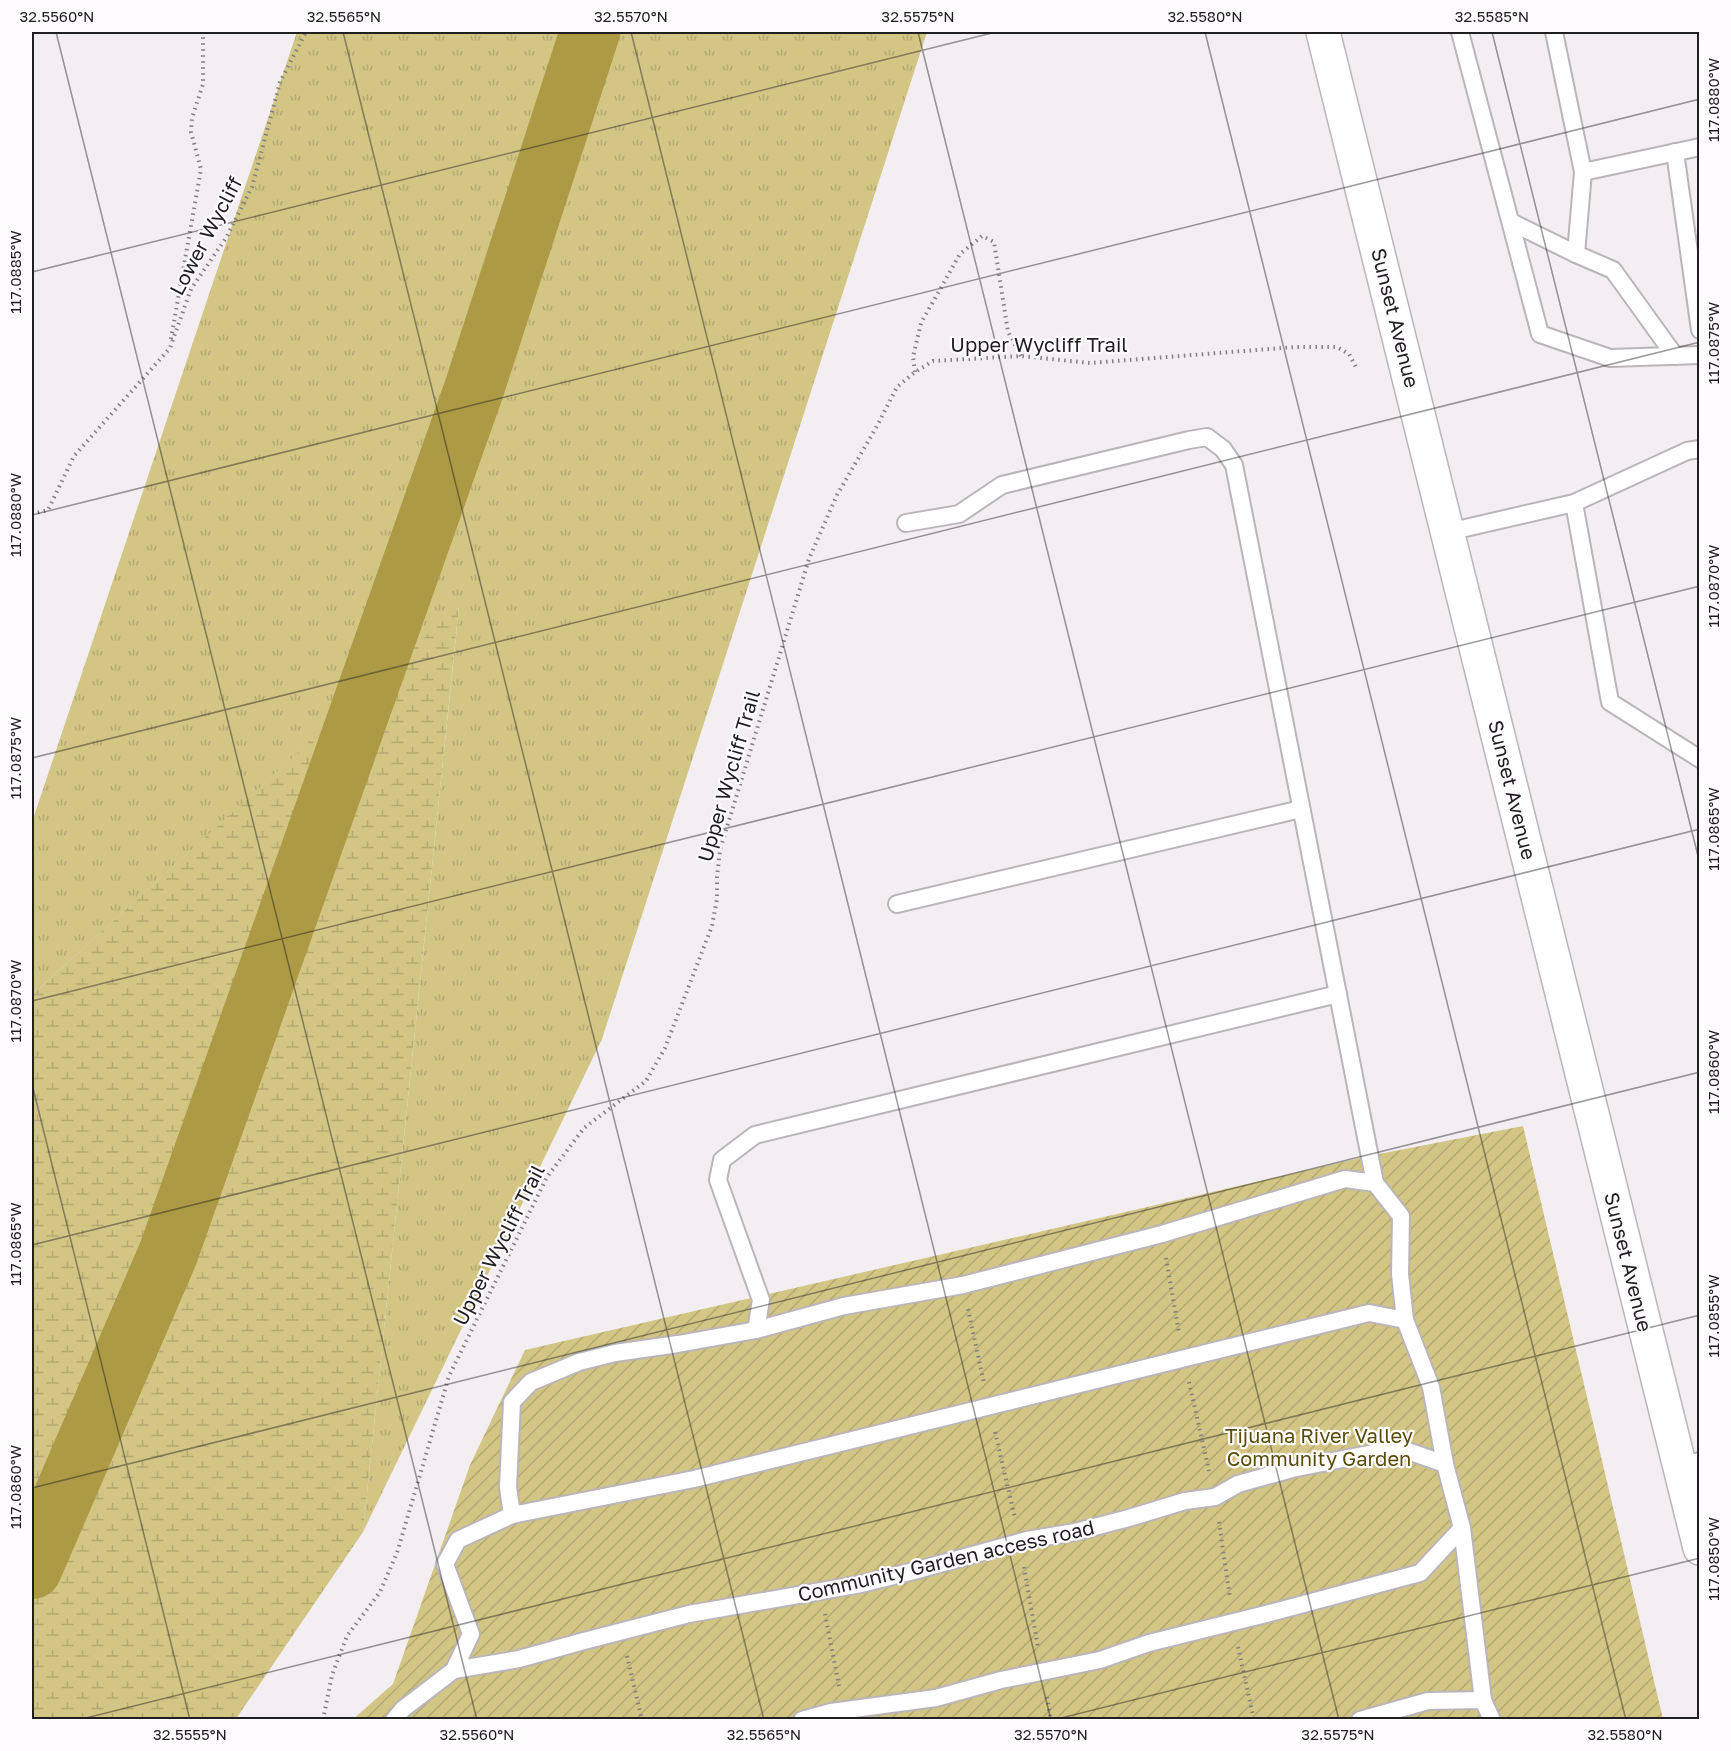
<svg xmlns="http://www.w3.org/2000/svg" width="1731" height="1751" viewBox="0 0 1731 1751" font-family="'Golos Text',sans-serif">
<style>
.grass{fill:url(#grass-tufts)}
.wetland{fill:url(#wetland-marsh)}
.garden{fill:url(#garden-furrows)}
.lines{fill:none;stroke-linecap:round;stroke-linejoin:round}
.river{stroke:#ac9a45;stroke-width:60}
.lane-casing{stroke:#bab5b9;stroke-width:20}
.street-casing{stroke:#bab5b9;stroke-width:36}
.path{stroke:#827f81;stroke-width:4;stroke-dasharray:1.5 4.5;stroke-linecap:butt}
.lane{stroke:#fff;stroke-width:16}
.street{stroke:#fff;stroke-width:33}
.ticks{fill:none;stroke:#201f20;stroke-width:1.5;stroke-opacity:0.45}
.labels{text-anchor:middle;stroke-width:4.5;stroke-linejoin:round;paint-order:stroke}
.street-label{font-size:20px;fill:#201f20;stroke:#fffcff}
.park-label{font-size:20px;fill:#584c06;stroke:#fffcff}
.neatline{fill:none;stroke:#201f20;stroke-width:2}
.ticks-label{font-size:15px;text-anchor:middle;fill:#201f20}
</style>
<defs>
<pattern id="grass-tufts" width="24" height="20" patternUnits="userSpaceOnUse" patternTransform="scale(1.5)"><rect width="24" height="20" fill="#d3c584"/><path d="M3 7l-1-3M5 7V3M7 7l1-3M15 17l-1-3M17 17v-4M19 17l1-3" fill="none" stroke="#b5a972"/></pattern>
<pattern id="wetland-marsh" width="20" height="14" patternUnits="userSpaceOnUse" patternTransform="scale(1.5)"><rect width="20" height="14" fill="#d3c584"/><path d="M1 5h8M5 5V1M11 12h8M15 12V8" fill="none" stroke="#b5a972"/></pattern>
<pattern id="garden-furrows" width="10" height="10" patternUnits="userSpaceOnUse" patternTransform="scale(1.5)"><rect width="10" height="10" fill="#d3c584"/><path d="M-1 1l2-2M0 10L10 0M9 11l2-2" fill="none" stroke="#b5a972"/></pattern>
</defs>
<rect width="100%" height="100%" fill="#f3eef2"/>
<path class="grass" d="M 297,32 L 927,32 L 602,1039 L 363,1532 L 459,607 L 32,995 L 32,822 Z"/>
<path class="wetland" d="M 459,606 L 363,1532 L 236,1719 L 32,1719 L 32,995 Z"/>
<path class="garden" d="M 1523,1126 L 1663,1719 L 352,1720 L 393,1684 L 470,1465 L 525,1350 L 1369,1156 Z"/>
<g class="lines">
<path class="river" d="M 32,1569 L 168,1254 L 474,389 L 590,32"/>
<defs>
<g id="lane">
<path d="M 1460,32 L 1540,334 L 1610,358 L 1700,355"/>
<path d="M 1554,32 L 1583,172 L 1576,254"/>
<path d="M 1675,152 L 1700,330"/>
<path d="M 1583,172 L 1700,147"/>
<path d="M 1511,222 L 1576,254 L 1613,270 L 1675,356"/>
<path d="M 1574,503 L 1610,702 L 1700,759"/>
<path d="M 906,523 L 959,514 L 1002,485 L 1189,440 L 1207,437 L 1223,449 L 1234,465 L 1375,1183"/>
<path d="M 1448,532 L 1574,503 L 1687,451 L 1700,449"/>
<path d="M 897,904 L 1301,809"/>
<path d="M 756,1330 L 761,1300 L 718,1180 L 722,1160 L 755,1135 L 1338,994"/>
<path d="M 1679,1466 L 1700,1461"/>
<path d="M 512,1515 L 508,1487 L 512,1402 L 531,1382 L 579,1362 L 615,1353 L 678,1344 L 756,1330 L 844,1306 L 963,1285 L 1162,1234 L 1345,1179 L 1375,1183 L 1401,1216 L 1400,1274 L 1405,1320"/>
<path d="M 1462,1528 L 1483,1700"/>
<path d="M 454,1670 L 471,1634 L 445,1564 L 458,1540 L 512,1515 L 694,1479 L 1369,1313 L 1405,1320 L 1431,1387 L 1445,1464"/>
<path d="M 394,1720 L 403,1709 L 454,1670 L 519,1659 L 584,1641 L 689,1614 L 861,1584 L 914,1571 L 1027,1540 L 1075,1532 L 1129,1518 L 1185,1501 L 1215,1497 L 1238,1484 L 1292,1469 L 1399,1448 L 1445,1464 L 1462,1528 L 1420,1573 L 1266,1614 L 1149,1643 L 1100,1660 L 1001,1680 L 936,1698 L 831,1712 L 802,1720"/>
<path d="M 1360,1720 L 1428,1701 L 1483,1700 L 1492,1720"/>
</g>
<path id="street" d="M 1323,32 L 1700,1548"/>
</defs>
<use href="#lane" class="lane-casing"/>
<use href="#street" class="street-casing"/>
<g class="path">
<path d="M 171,339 L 201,169 L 191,132 L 192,118 L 203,84 L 203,32"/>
<path d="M 915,372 L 913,357 L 921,323 L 960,254 L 982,236 L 994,242 L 1008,332 L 1021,356"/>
<path d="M 32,514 L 48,510 L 74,456 L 170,348 L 191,289 L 226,238 L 252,187 L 280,82 L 306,32"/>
<path d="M 1166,1258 L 1179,1333"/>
<path d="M 968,1309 L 984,1383"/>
<path d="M 1189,1382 L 1209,1471"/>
<path d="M 995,1432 L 1015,1518"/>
<path d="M 1219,1522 L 1230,1598"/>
<path d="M 1024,1567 L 1038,1648"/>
<path d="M 825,1614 L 839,1686"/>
<path d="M 1238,1647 L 1254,1720"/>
<path d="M 627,1656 L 642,1720"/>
<path d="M 1047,1697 L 1051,1720"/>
<path d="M 323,1720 L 332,1675 L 347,1636 L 380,1592 L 397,1553 L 449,1376 L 547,1177 L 584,1128 L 646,1081 L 665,1048 L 712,926 L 717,899 L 717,877 L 720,850 L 809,559 L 837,495 L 877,426 L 897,387 L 915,372 L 933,361 L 1021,356 L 1090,363 L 1295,347 L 1337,347 L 1349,354 L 1357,369"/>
</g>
<use href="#lane" class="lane"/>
<use href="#street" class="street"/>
</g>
<path class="ticks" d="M 56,32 L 477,1720M 343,32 L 764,1720M 631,32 L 1051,1720M 918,32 L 1339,1720M 1205,32 L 1626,1720M 1492,32 L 1700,864M 32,272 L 996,32M 32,515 L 1700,99M 32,758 L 1700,342M 32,1001 L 1700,586M 32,1084 L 190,1720M 32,1245 L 1700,829M 32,1488 L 1700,1072M 78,1720 L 1700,1315M 1053,1720 L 1700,1558"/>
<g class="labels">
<g class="street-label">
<text transform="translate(206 236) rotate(-62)" y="7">Lower Wycliff</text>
<text transform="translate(1395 318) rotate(76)" y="7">Sunset Avenue</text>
<text x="1039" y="352">Upper Wycliff Trail</text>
<text transform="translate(729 776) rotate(-74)" y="7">Upper Wycliff Trail</text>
<text transform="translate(1512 790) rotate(76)" y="7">Sunset Avenue</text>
<text transform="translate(499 1245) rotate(-63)" y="7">Upper Wycliff Trail</text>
<text transform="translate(1628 1262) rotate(76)" y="7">Sunset Avenue</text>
<text transform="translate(946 1561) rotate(-13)" y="7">Community Garden access road</text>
</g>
<g class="park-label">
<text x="1319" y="1443">Tijuana River Valley<tspan x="1319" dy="23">Community Garden</tspan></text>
</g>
</g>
<rect width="1731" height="1751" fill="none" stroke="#fffcff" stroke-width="66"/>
<rect x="33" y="33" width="1665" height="1685" class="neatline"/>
<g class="ticks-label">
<text x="57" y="22">32.5560°N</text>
<text x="344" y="22">32.5565°N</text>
<text x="631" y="22">32.5570°N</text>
<text x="918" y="22">32.5575°N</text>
<text x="1205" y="22">32.5580°N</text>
<text x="1492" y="22">32.5585°N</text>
<text transform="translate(1714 100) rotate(-90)" y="5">117.0880°W</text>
<text transform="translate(16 272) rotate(-90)" y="5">117.0885°W</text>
<text transform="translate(1714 343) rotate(-90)" y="5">117.0875°W</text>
<text transform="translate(16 515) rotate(-90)" y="5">117.0880°W</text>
<text transform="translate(1714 586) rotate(-90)" y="5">117.0870°W</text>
<text transform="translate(16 758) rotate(-90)" y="5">117.0875°W</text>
<text transform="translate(1714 829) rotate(-90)" y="5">117.0865°W</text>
<text transform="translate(16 1001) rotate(-90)" y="5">117.0870°W</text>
<text transform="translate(1714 1072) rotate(-90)" y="5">117.0860°W</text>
<text transform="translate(16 1244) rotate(-90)" y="5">117.0865°W</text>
<text transform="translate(1714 1316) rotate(-90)" y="5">117.0855°W</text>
<text transform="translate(16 1487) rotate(-90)" y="5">117.0860°W</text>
<text transform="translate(1714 1559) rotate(-90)" y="5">117.0850°W</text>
<text x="190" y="1740">32.5555°N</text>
<text x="477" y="1740">32.5560°N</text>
<text x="764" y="1740">32.5565°N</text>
<text x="1051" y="1740">32.5570°N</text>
<text x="1338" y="1740">32.5575°N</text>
<text x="1625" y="1740">32.5580°N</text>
</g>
</svg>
